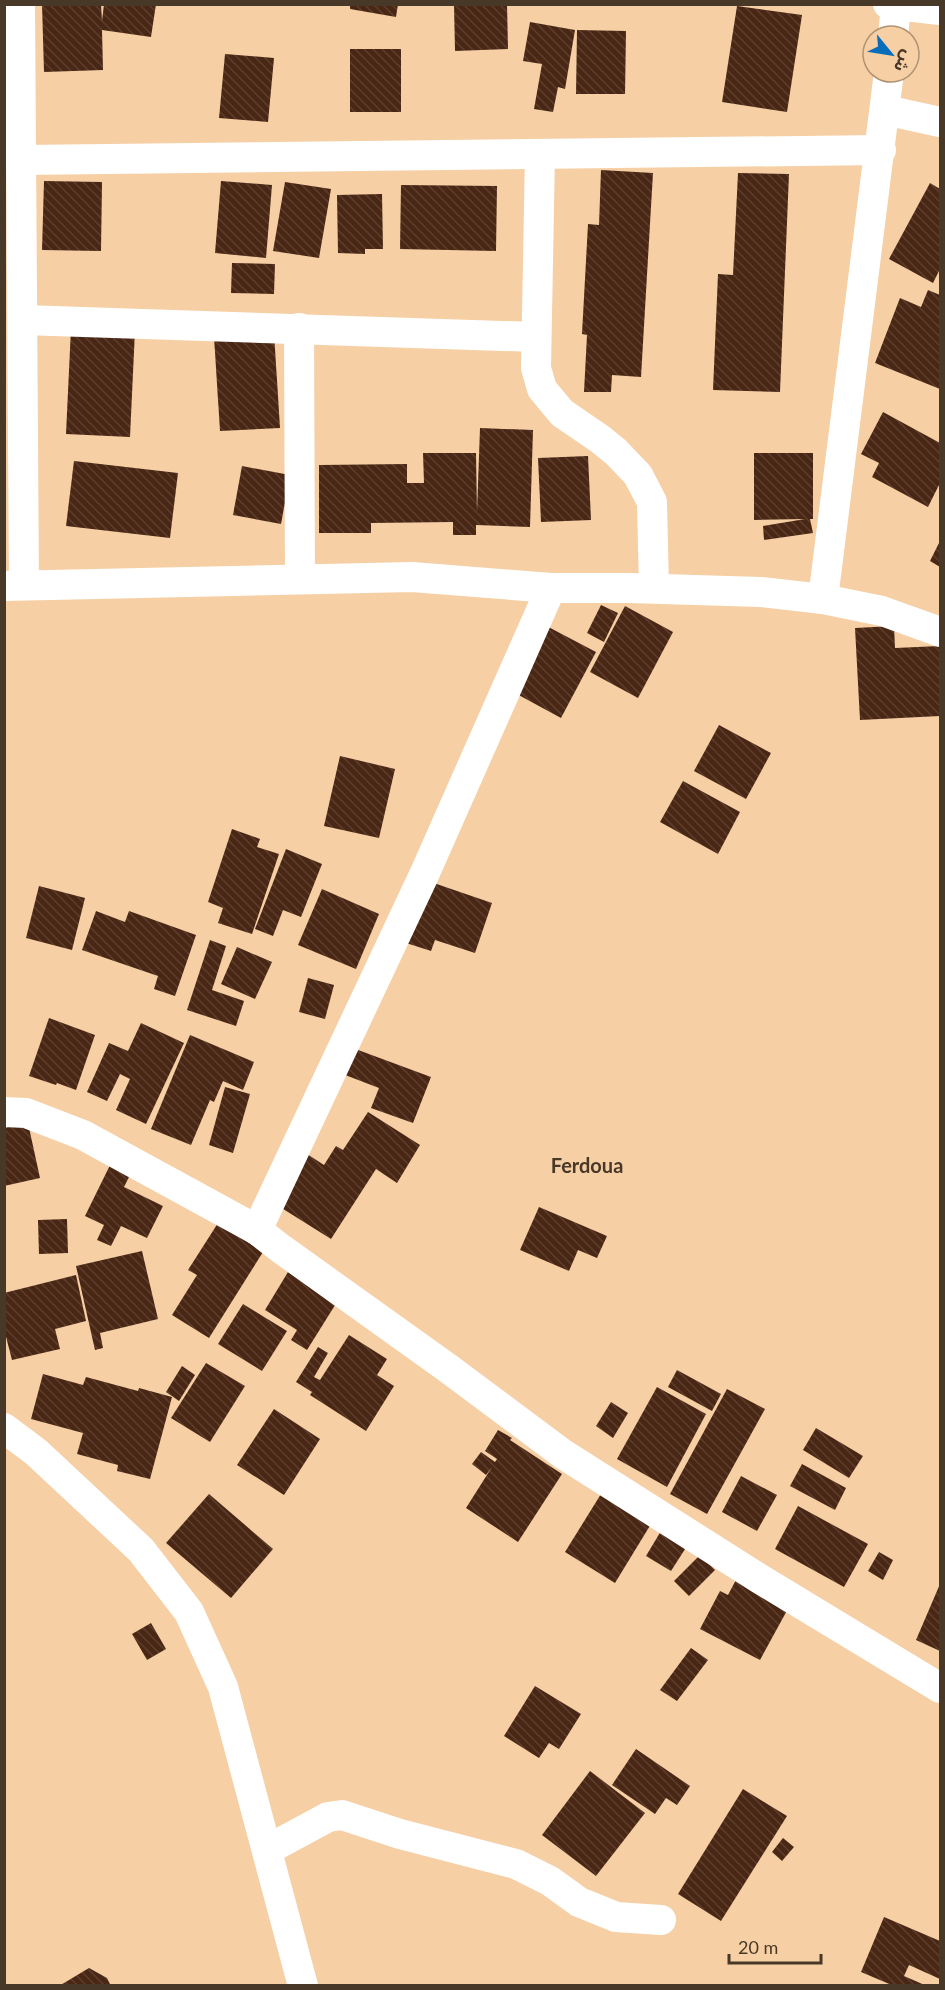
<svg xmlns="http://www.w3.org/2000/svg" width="945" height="1990" viewBox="0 0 945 1990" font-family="Lato,'Noto Sans Arabic',sans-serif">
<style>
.building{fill:url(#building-back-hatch)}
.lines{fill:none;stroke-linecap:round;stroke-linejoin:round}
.minor{stroke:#fff;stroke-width:30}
.labels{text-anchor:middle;stroke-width:6;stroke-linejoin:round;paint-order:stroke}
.quarter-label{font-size:20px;font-weight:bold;fill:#483827;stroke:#f6cfa5}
</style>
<defs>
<pattern id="building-back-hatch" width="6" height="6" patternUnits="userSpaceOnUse" patternTransform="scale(1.5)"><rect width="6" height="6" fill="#492714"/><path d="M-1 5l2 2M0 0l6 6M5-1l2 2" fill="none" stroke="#5c3e2e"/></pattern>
</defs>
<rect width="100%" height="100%" fill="#f6cfa5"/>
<g class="building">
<path d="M 42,4 L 101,4 L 102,21 L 104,4 L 156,4 L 151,37 L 102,30 L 103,70 L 44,72 Z"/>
<path d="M 350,4 L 398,4 L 396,17 L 350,9 Z"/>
<path d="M 454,4 L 507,4 L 508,49 L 455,51 Z"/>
<path d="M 737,6 L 802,15 L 787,112 L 722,102 Z"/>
<path d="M 530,22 L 575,30 L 565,89 L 558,87 L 553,112 L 534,109 L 542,64 L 523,61 Z"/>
<path d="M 577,30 L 626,31 L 625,94 L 576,94 Z"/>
<rect x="350" y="49" width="51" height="63"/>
<path d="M 225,54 L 274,58 L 268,122 L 219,118 Z"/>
<path d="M 601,170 L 653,173 L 641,377 L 612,375 L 611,392 L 584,392 L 587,335 L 582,334 L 588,224 L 599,225 Z"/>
<path d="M 738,173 L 789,174 L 780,392 L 713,390 L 718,274 L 733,275 Z"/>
<path d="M 44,181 L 102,182 L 101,251 L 42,250 Z"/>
<path d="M 221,181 L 272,185 L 266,258 L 215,253 Z"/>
<path d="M 285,182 L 331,189 L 319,258 L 273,251 Z"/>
<path d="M 930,183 L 940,189 L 940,269 L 933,283 L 889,259 Z"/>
<path d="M 401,185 L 497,186 L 496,251 L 400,249 Z"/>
<path d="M 382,194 L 383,249 L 365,249 L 365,254 L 338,253 L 337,195 Z"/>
<path d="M 232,263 L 275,264 L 274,294 L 231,293 Z"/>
<path d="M 928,290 L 940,295 L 940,389 L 875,363 L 900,298 L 921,307 Z"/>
<path d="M 273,317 L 280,428 L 220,431 L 213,321 Z"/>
<path d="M 71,328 L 135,330 L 130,437 L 66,434 Z"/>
<path d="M 883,412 L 940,443 L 940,483 L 928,507 L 872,477 L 879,463 L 861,454 Z"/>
<path d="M 480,428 L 533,430 L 530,527 L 476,525 L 476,535 L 453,535 L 453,522 L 371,523 L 371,533 L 319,533 L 319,465 L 407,464 L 407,483 L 424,483 L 423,453 L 476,453 L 477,512 Z"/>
<path d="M 754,453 L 813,453 L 813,519 L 810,519 L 813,533 L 764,540 L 763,526 L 805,519 L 754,520 Z"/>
<path d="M 588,456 L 591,520 L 541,522 L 538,458 Z"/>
<path d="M 74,461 L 178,473 L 170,538 L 66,526 Z"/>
<path d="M 242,466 L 290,475 L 281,524 L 233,515 Z"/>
<path d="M 940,541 L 940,567 L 930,561 Z"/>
<path d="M 601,605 L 618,613 L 604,642 L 587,633 Z"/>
<path d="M 625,606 L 673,632 L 638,698 L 590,672 Z"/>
<path d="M 537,621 L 596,652 L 561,718 L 502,686 Z"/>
<path d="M 894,626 L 895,648 L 940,646 L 940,716 L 860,720 L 855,628 Z"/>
<path d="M 719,725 L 771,753 L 746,799 L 694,771 Z"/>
<path d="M 340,756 L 395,769 L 379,838 L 324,826 Z"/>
<path d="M 683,781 L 740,812 L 718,854 L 660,822 Z"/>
<path d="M 232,829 L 260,839 L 257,847 L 279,854 L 252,934 L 218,923 L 223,908 L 208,902 Z"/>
<path d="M 286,849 L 322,864 L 301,917 L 283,910 L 273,936 L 255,929 Z"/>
<path d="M 425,880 L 492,903 L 475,953 L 435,940 L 431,951 L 403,942 Z"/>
<path d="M 39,886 L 85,898 L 72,950 L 26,938 Z"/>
<path d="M 322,889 L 379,914 L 356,969 L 298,945 Z"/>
<path d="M 96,911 L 125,922 L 129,911 L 196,935 L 175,996 L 154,989 L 158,976 L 82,950 Z"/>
<path d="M 210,940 L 226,946 L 212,990 L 244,1001 L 236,1026 L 187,1010 Z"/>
<path d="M 237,947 L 272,962 L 255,999 L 221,984 Z"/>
<path d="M 308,978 L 334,985 L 325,1019 L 299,1012 Z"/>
<path d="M 49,1018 L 95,1035 L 76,1090 L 57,1083 L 56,1085 L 29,1076 Z"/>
<path d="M 141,1023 L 184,1043 L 146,1124 L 116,1110 L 130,1079 L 120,1074 L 107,1101 L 87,1092 L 109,1043 L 128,1051 Z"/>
<path d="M 190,1035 L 254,1062 L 243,1090 L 223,1081 L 214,1102 L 210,1100 L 191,1145 L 151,1129 Z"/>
<path d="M 350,1047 L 431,1077 L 413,1123 L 371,1108 L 379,1088 L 340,1073 Z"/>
<path d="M 225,1087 L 250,1094 L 233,1153 L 209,1145 Z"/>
<path d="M 368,1112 L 420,1145 L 397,1183 L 376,1169 L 331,1239 L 272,1202 L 304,1152 L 324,1165 L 336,1146 L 343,1150 Z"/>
<path d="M 28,1123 L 40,1178 L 4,1186 L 4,1128 Z"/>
<path d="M 115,1155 L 135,1165 L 124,1187 L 163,1206 L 147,1238 L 121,1226 L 111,1246 L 97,1240 L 104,1225 L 85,1216 Z"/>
<path d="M 539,1207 L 607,1236 L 597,1258 L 578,1250 L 569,1271 L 520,1250 Z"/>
<path d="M 67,1219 L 68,1253 L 39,1254 L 38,1220 Z"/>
<path d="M 218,1223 L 263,1252 L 209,1338 L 172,1315 L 197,1275 L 188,1270 Z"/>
<path d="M 142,1251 L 158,1319 L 100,1333 L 103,1348 L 95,1350 L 76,1266 Z"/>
<path d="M 288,1272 L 337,1302 L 307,1350 L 291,1340 L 297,1330 L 265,1310 Z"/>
<path d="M 76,1275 L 86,1321 L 55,1329 L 60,1349 L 12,1360 L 4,1329 L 4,1293 Z"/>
<path d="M 243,1304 L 287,1331 L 262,1371 L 218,1344 Z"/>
<path d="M 349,1335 L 387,1359 L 377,1375 L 394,1386 L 366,1431 L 310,1395 L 312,1392 L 296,1382 L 318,1347 L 328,1353 L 314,1377 L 320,1380 Z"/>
<path d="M 206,1363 L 245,1386 L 210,1442 L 171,1418 Z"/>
<path d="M 182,1366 L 195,1375 L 179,1401 L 166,1392 Z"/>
<path d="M 677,1370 L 721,1394 L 712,1411 L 668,1387 Z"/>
<path d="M 43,1374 L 83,1385 L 86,1377 L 138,1391 L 139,1388 L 172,1397 L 150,1479 L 117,1471 L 118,1465 L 77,1454 L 83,1433 L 31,1419 Z"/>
<path d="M 657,1387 L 706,1414 L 667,1487 L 617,1459 Z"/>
<path d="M 727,1389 L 765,1409 L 707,1514 L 670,1494 Z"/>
<path d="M 611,1402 L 628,1413 L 613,1438 L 596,1426 Z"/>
<path d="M 274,1409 L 320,1439 L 284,1495 L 237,1465 Z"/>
<path d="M 816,1428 L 863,1456 L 849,1478 L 803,1450 Z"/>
<path d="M 498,1430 L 512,1438 L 510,1440 L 562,1474 L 518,1542 L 466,1508 L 492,1467 L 486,1475 L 472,1464 L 481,1452 L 495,1462 L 497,1459 L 485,1451 Z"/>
<path d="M 802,1464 L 846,1488 L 835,1510 L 790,1486 Z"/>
<path d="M 741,1476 L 777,1495 L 757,1531 L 722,1512 Z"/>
<path d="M 209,1494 L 273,1549 L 231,1598 L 166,1543 Z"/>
<path d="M 601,1494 L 651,1524 L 615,1583 L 565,1552 Z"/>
<path d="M 798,1506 L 868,1544 L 844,1587 L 775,1549 Z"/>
<path d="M 661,1531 L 687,1546 L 671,1571 L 646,1556 Z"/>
<path d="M 879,1552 L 893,1560 L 883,1580 L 868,1571 Z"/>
<path d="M 700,1555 L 715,1570 L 689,1596 L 674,1581 Z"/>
<path d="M 737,1578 L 790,1605 L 760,1660 L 700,1629 L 720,1591 L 728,1595 Z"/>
<path d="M 940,1584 L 940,1651 L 916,1640 Z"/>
<path d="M 151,1623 L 166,1649 L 147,1660 L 132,1634 Z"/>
<path d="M 691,1648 L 708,1660 L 677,1701 L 660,1690 Z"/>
<path d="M 535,1686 L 581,1714 L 559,1749 L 549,1743 L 539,1758 L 504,1736 Z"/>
<path d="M 636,1749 L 690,1786 L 677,1805 L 666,1798 L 655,1814 L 612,1785 Z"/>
<path d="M 590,1771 L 645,1813 L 596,1876 L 542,1835 Z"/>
<path d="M 743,1789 L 787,1816 L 721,1921 L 678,1894 Z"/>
<path d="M 783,1838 L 794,1847 L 782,1861 L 772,1852 Z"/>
<path d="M 884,1917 L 940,1941 L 940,1979 L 909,1965 L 904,1976 L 927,1986 L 894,1986 L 861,1972 Z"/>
<path d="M 89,1968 L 107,1978 L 111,1986 L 59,1986 Z"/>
</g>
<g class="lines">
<g class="minor">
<path d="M 20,4 L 24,585"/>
<path d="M 888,4 L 940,10"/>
<path d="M 893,36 L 896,6"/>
<path d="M 885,110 L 940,122"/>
<path d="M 540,154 L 536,368 L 542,389 L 562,413 L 600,439 L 616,452 L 638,475 L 652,502 L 654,588"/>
<path d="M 22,160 L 881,150"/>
<path d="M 23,320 L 536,337"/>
<path d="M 299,328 L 300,579"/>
<path d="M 4,586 L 412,577 L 551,588 L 629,588 L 761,592 L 823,599 L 882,611 L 940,632"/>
<path d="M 823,599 L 889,72"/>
<path d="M 4,1112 L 26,1113 L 83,1135 L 257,1230 L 280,1248 L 449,1369 L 563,1454 L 760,1579 L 940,1688"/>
<path d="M 257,1230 L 424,875 L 551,588"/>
<path d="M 4,1428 L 36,1452 L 141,1550 L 189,1612 L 223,1687 L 303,1986"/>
<path d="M 267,1850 L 328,1817 L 342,1815 L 400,1834 L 516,1864 L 550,1881 L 579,1902 L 616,1917 L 661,1920"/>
</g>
</g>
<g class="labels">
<g class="quarter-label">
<text x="587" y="1173">Ferdoua</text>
</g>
</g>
<rect width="945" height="1990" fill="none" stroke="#483827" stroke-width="12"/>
<g transform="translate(891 54) rotate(120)"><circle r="28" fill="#f6cfa5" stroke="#b09373" stroke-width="1.5"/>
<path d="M0-4.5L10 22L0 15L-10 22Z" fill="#096eba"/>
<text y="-9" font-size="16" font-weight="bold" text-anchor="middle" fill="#483827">ش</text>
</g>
<path d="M729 1954v9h92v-9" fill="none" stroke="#483827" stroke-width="3"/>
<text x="738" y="1954" font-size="18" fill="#483827" stroke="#f6cfa5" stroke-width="4.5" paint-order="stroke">20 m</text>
</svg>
